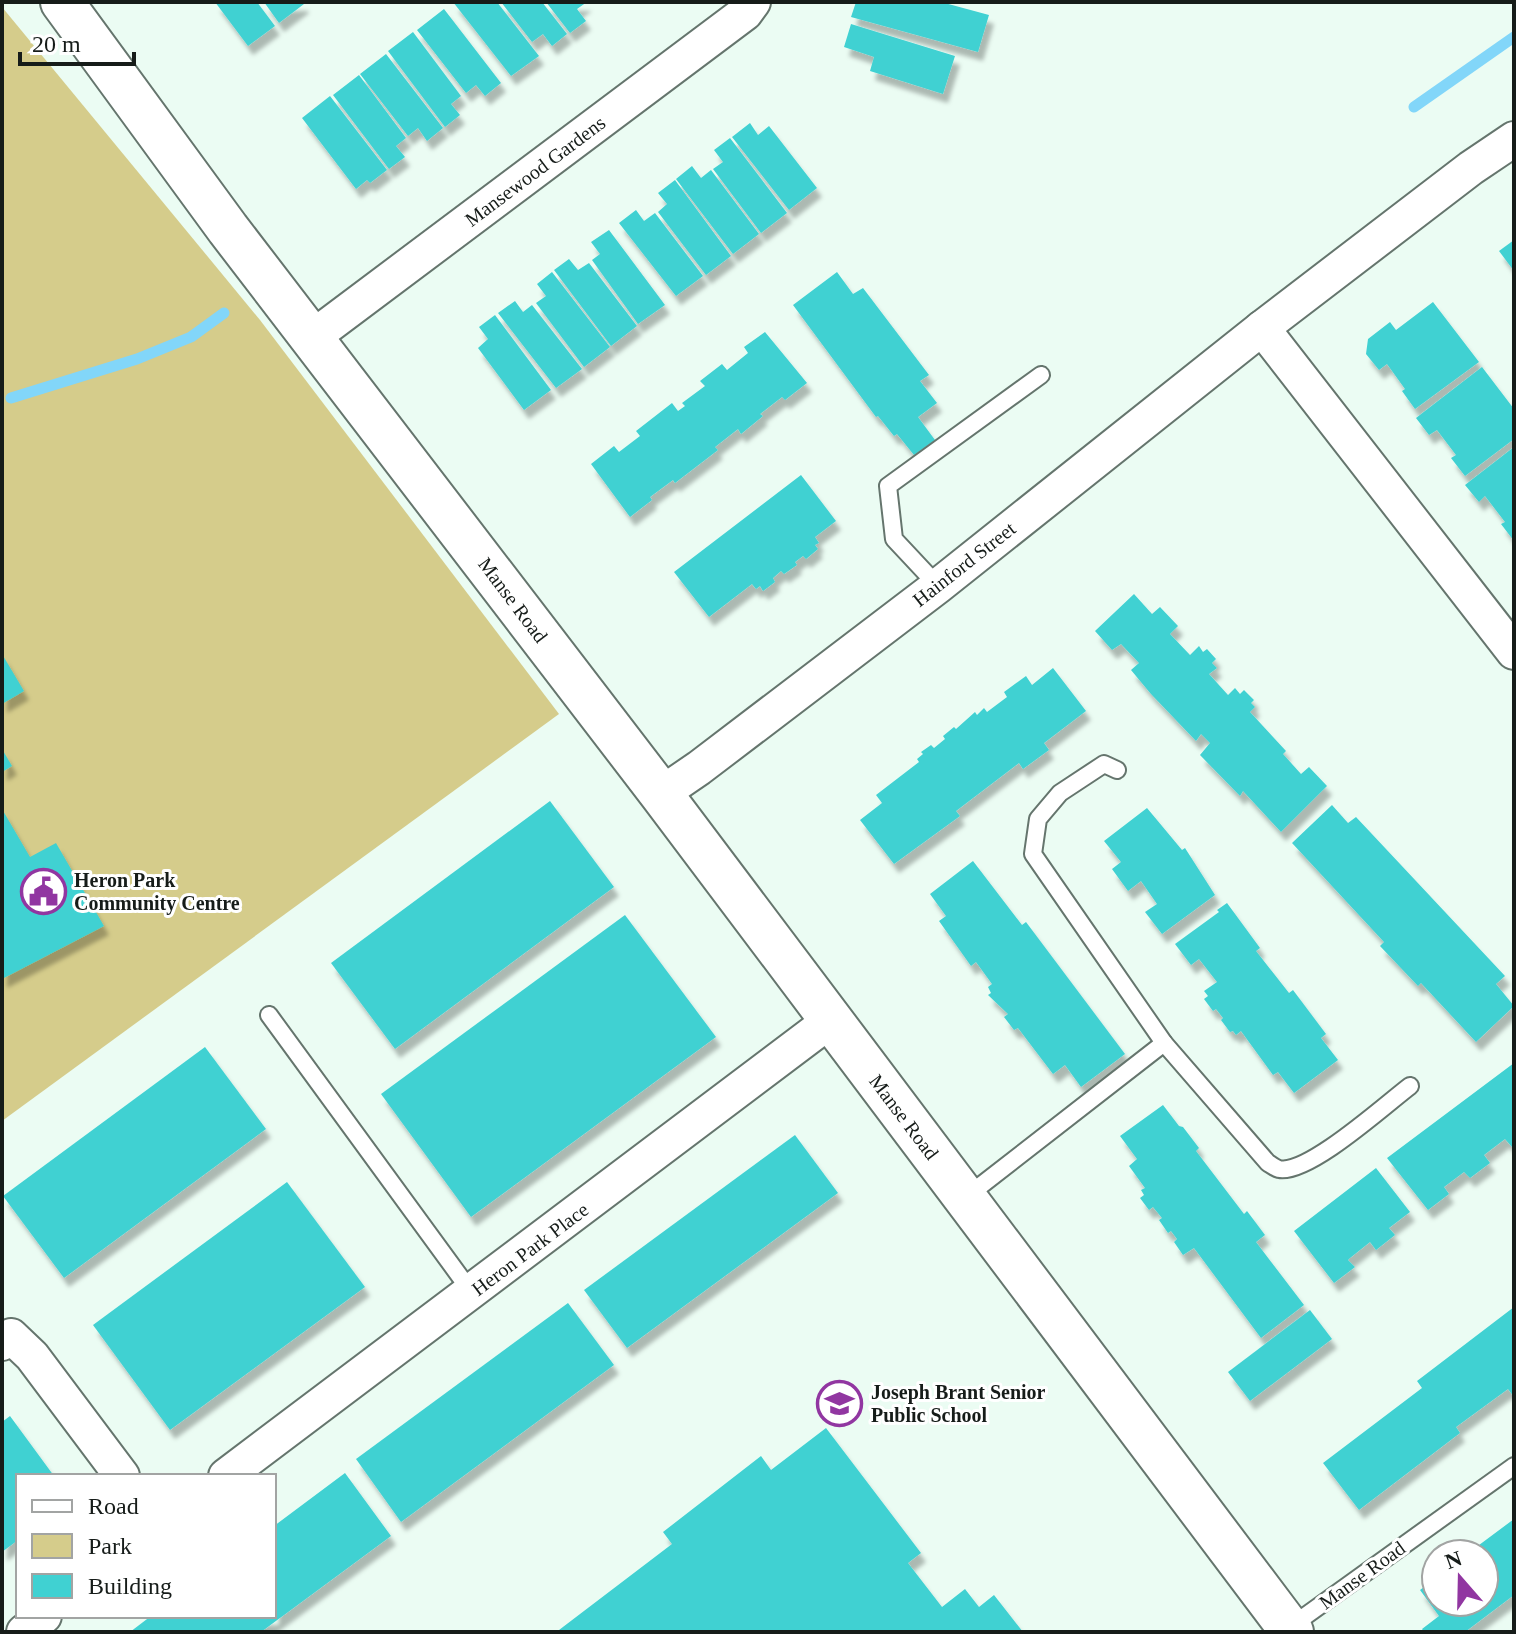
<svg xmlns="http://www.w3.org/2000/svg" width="1516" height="1634" viewBox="0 0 1516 1634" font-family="'Times New Roman',serif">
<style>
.green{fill:#d5cc8b}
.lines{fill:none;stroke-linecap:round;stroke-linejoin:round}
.stream{stroke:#82d6f9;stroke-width:11}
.building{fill:#40d1d2;filter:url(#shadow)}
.service-casing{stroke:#65756d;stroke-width:20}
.minor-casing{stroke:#65756d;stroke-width:38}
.tertiary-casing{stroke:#65756d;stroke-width:46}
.service{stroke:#fff;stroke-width:16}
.minor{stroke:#fff;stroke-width:34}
.tertiary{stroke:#fff;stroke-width:42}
.labels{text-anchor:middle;stroke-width:6;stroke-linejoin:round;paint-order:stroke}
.street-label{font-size:20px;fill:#161c19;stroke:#fff}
.poi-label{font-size:20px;font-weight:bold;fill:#161c19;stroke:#fff;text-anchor:start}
</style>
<defs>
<filter id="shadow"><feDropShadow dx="5" dy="9" stdDeviation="2" flood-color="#0004"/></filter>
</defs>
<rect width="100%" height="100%" fill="#ebfcf3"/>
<path class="green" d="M 2,7 L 260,320 L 559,714 L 2,1121 Z"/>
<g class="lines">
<g class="stream">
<path d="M 1414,107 L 1514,37"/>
<path d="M 11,398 L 137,359 L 191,337 L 224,313"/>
</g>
</g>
<g class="building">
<path d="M 215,2 L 257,2 L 275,26 L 248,46 Z"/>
<path d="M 264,2 L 303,2 L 304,4 L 279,23 Z"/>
<path d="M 453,2 L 497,2 L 539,56 L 511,76 Z"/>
<path d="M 501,2 L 542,2 L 567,34 L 552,46 L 543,34 L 532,42 Z"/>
<path d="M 546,2 L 587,2 L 577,9 L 586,21 L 570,33 Z"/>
<path d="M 856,2 L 941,2 L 989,15 L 978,52 L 851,17 Z"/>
<path d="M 444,9 L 501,83 L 485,96 L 476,85 L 466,93 L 417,30 Z"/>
<path d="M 851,24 L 955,56 L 943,94 L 870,71 L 874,57 L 844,47 Z"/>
<path d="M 413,32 L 461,96 L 451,104 L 460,115 L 445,127 L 388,51 Z"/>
<path d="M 386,54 L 443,128 L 427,141 L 418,128 L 408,136 L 360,74 Z"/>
<path d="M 359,75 L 406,138 L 396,146 L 405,157 L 389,169 L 333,95 Z"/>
<path d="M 330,96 L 387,170 L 370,183 L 367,180 L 356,189 L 302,118 Z"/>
<path d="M 750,123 L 758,135 L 769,126 L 817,188 L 789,210 L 732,137 Z"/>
<path d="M 730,138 L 787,213 L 761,233 L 713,169 L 723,162 L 714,150 Z"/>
<path d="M 692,166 L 701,178 L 711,170 L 759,234 L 733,254 L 676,179 Z"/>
<path d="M 675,180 L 731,256 L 706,275 L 658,212 L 667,204 L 658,193 Z"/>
<path d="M 636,210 L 644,221 L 655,213 L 703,276 L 676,296 L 619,223 Z"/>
<path d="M 609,230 L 665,305 L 638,324 L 592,260 L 600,254 L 591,242 Z"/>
<path d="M 1514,240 L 1514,271 L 1499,251 Z"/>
<path d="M 569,259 L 578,270 L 589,263 L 637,326 L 611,346 L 554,270 Z"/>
<path d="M 552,272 L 610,347 L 584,367 L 536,303 L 546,296 L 537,284 Z"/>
<path d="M 837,272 L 853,294 L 863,288 L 929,375 L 920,381 L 937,403 L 918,417 L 935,440 L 914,455 L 897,434 L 894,436 L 878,416 L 876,417 L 793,305 Z"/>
<path d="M 515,301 L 523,312 L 532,305 L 582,369 L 556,388 L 498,313 Z"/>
<path d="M 1433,302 L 1479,362 L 1415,409 L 1402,391 L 1405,389 L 1387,364 L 1379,370 L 1366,354 L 1368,339 L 1390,322 L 1396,330 Z"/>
<path d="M 495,315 L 551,390 L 524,410 L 478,348 L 488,339 L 479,327 Z"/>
<path d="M 765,332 L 807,383 L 785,400 L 782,397 L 760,414 L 763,416 L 741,434 L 738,429 L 715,447 L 718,450 L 675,483 L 673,480 L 650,497 L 652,500 L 630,517 L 591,464 L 614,446 L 619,452 L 640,436 L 636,431 L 672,403 L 678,411 L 685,406 L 682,403 L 705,386 L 700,381 L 722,364 L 727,370 L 748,353 L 744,347 Z"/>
<path d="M 1482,367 L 1514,409 L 1514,439 L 1465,476 L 1451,458 L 1456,455 L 1437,430 L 1429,435 L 1416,418 Z"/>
<path d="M 1514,447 L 1514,541 L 1501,524 L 1505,522 L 1485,496 L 1479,502 L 1465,485 Z"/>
<path d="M 801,475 L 836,521 L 815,537 L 819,543 L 815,545 L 818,549 L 806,559 L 803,556 L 795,562 L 797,565 L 784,574 L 781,571 L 773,578 L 775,582 L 763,591 L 760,586 L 756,589 L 752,584 L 709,617 L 674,572 Z"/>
<path d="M 1134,594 L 1152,614 L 1160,607 L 1178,626 L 1170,634 L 1190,655 L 1199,646 L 1203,652 L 1207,649 L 1216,659 L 1212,663 L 1217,668 L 1209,674 L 1228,695 L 1235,688 L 1240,694 L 1244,690 L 1254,700 L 1251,703 L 1255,707 L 1250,712 L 1286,751 L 1283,754 L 1301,774 L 1309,767 L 1327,786 L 1281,832 L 1243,791 L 1240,796 L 1200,755 L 1210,743 L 1201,734 L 1196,741 L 1151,694 L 1131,670 L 1139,663 L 1121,644 L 1112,650 L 1095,631 Z"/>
<path d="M 2,654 L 24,691 L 2,704 Z"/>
<path d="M 1053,668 L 1086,711 L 1044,743 L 1049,750 L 1023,769 L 1019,763 L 956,811 L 960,816 L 894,864 L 860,820 L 882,803 L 876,795 L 919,762 L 917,759 L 923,754 L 921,752 L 931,745 L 934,748 L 945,739 L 943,736 L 954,727 L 956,729 L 975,712 L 977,715 L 984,708 L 987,712 L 1007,697 L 1004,692 L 1026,676 L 1032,685 Z"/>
<path d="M 2,749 L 12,766 L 2,772 Z"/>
<path d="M 550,801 L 614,887 L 395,1049 L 331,963 Z"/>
<path d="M 1332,805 L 1348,823 L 1356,817 L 1505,976 L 1496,984 L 1514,1006 L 1476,1042 L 1421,983 L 1418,986 L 1380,946 L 1384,942 L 1292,843 Z"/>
<path d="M 1147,808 L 1182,850 L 1185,848 L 1215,895 L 1162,934 L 1145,912 L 1157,904 L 1141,881 L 1128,891 L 1112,869 L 1121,862 L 1104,841 Z"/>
<path d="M 2,809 L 30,857 L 56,843 L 104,926 L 2,979 Z"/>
<path d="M 973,861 L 1022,925 L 1026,922 L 1125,1054 L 1081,1087 L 1065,1065 L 1053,1074 L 1018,1028 L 1014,1030 L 1004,1017 L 1008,1014 L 988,995 L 991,993 L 988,987 L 992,984 L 976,962 L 971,966 L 939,921 L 946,916 L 930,894 Z"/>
<path d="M 1227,903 L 1260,948 L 1256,951 L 1289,993 L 1293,990 L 1326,1034 L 1321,1038 L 1338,1060 L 1294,1093 L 1278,1072 L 1273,1075 L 1241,1031 L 1236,1035 L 1233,1031 L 1230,1032 L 1221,1020 L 1223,1018 L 1216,1009 L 1213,1011 L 1204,999 L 1208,996 L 1204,991 L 1217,982 L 1199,959 L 1191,965 L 1175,944 L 1219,912 L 1217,910 Z"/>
<path d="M 625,915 L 716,1037 L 471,1217 L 381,1094 Z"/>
<path d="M 205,1047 L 266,1129 L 64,1278 L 3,1196 Z"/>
<path d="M 1514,1063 L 1514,1145 L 1512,1147 L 1505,1139 L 1484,1155 L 1490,1163 L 1470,1178 L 1464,1172 L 1444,1187 L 1449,1194 L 1428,1210 L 1387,1158 Z"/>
<path d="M 1163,1105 L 1179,1126 L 1183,1127 L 1199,1148 L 1196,1151 L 1244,1214 L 1247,1211 L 1265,1235 L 1256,1242 L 1304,1305 L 1261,1338 L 1194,1248 L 1183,1255 L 1174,1242 L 1177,1239 L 1171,1231 L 1168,1233 L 1159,1220 L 1162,1218 L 1153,1207 L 1149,1210 L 1140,1198 L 1144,1195 L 1141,1190 L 1145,1188 L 1129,1166 L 1137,1159 L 1120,1136 Z"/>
<path d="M 795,1135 L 838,1193 L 627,1348 L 584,1290 Z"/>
<path d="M 1376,1168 L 1410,1212 L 1389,1228 L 1395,1235 L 1376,1250 L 1370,1242 L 1350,1258 L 1348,1260 L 1355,1267 L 1334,1283 L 1294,1231 Z"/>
<path d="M 287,1182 L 365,1287 L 170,1430 L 93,1325 Z"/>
<path d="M 568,1303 L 614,1365 L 401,1522 L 356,1459 Z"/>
<path d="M 1514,1307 L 1514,1397 L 1508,1389 L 1456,1427 L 1460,1433 L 1359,1510 L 1323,1463 L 1422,1388 L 1417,1381 Z"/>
<path d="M 1310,1310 L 1332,1339 L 1250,1401 L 1228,1372 Z"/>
<path d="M 10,1416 L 54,1476 L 18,1476 L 18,1540 L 2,1552 L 2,1422 Z"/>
<path d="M 826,1428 L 921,1553 L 908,1563 L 942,1607 L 965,1589 L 979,1607 L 994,1595 L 1023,1632 L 560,1632 L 559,1630 L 672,1544 L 663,1532 L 761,1456 L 771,1470 Z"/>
<path d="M 345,1473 L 391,1536 L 261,1632 L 130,1632 L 151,1616 L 274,1616 L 274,1526 Z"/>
<path d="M 1514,1519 L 1514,1595 L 1465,1632 L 1424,1632 L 1422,1629 L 1439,1616 L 1420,1590 L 1436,1578 L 1436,1602 L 1484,1602 L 1484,1554 L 1467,1554 Z"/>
</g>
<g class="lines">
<defs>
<g id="service">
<path d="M 938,586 L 894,539 L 888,486 L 1041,375"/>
<path d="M 1117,770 L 1104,764 L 1060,793 L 1038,819 L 1033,854 L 1164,1043 L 1268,1163 C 1272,1165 1275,1168 1279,1169 C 1308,1175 1386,1104 1410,1086"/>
<path d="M 269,1015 L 472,1293"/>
<path d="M 966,1197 L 1164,1043"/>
<path d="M 1290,1627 L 1514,1466"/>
</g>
<g id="minor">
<path d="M 1262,328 L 1514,652"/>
<path d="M 313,337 L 745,13 L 753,2"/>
<path d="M 661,794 L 699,768 L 938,586 L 1262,328 L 1471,168 L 1514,139"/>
<path d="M 2,1343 L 11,1336 L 32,1356 L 122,1476"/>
<path d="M 226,1476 L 831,1020"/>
<path d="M 24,1632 L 44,1616"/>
</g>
<path id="tertiary" d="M 62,2 L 228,229 L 661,794 L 1292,1632"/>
</defs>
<use href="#service" class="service-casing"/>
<use href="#minor" class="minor-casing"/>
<use href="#tertiary" class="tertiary-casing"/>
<use href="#service" class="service"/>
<use href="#minor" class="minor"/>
<use href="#tertiary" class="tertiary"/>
</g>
<defs>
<symbol id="civic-ring" viewBox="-11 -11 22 22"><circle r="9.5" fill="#fff" stroke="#9136a1" stroke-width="1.5"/><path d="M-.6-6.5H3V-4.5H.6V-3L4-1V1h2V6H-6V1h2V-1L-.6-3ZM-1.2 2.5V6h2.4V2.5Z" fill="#9136a1"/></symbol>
<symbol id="school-ring" viewBox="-11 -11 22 22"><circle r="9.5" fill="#fff" stroke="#9136a1" stroke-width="1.5"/><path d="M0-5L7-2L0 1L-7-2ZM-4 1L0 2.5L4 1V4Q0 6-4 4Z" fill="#9136a1"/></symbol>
</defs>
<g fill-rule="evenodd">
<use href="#civic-ring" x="18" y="866" width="51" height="51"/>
<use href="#school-ring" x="814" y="1378" width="51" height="51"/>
</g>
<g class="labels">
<g class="street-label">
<text transform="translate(535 171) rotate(-37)" y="7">Mansewood Gardens</text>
<text transform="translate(964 564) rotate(-38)" y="7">Hainford Street</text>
<text transform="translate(513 600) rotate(53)" y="7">Manse Road</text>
<text transform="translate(904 1117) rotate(53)" y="7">Manse Road</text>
<text transform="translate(530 1249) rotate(-37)" y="7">Heron Park Place</text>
<text transform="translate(1362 1575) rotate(-36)" y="7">Manse Road</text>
</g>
<g class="poi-label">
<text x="74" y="887">Heron Park<tspan x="74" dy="23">Community Centre</tspan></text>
<text x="871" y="1399">Joseph Brant Senior<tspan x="871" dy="23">Public School</tspan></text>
</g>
</g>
<rect width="1516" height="1634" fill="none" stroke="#161c19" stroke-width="8"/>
<rect x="16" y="1474" width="260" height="144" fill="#ffffff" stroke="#a2a4a3" stroke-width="2"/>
<rect x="32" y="1500" width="40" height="12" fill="#ffffff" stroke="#a2a4a3" stroke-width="2"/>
<text x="88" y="1514" font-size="24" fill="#161c19">Road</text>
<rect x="32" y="1534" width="40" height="24" fill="#d5cc8b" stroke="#a2a4a3" stroke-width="2"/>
<text x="88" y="1554" font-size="24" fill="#161c19">Park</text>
<rect x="32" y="1574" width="40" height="24" fill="#40d1d2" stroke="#a2a4a3" stroke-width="2"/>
<text x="88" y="1594" font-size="24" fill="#161c19">Building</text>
<g transform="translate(1460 1578) rotate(340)"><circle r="38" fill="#ffffff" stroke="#a2a4a3" stroke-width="2"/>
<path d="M0-6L14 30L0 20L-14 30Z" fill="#9136a1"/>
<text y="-12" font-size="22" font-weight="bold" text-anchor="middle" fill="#161c19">N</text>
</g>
<path d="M20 52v12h114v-12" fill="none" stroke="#161c19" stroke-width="4"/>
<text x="32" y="52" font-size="24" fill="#161c19" stroke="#ffffff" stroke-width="6" paint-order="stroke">20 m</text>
</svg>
